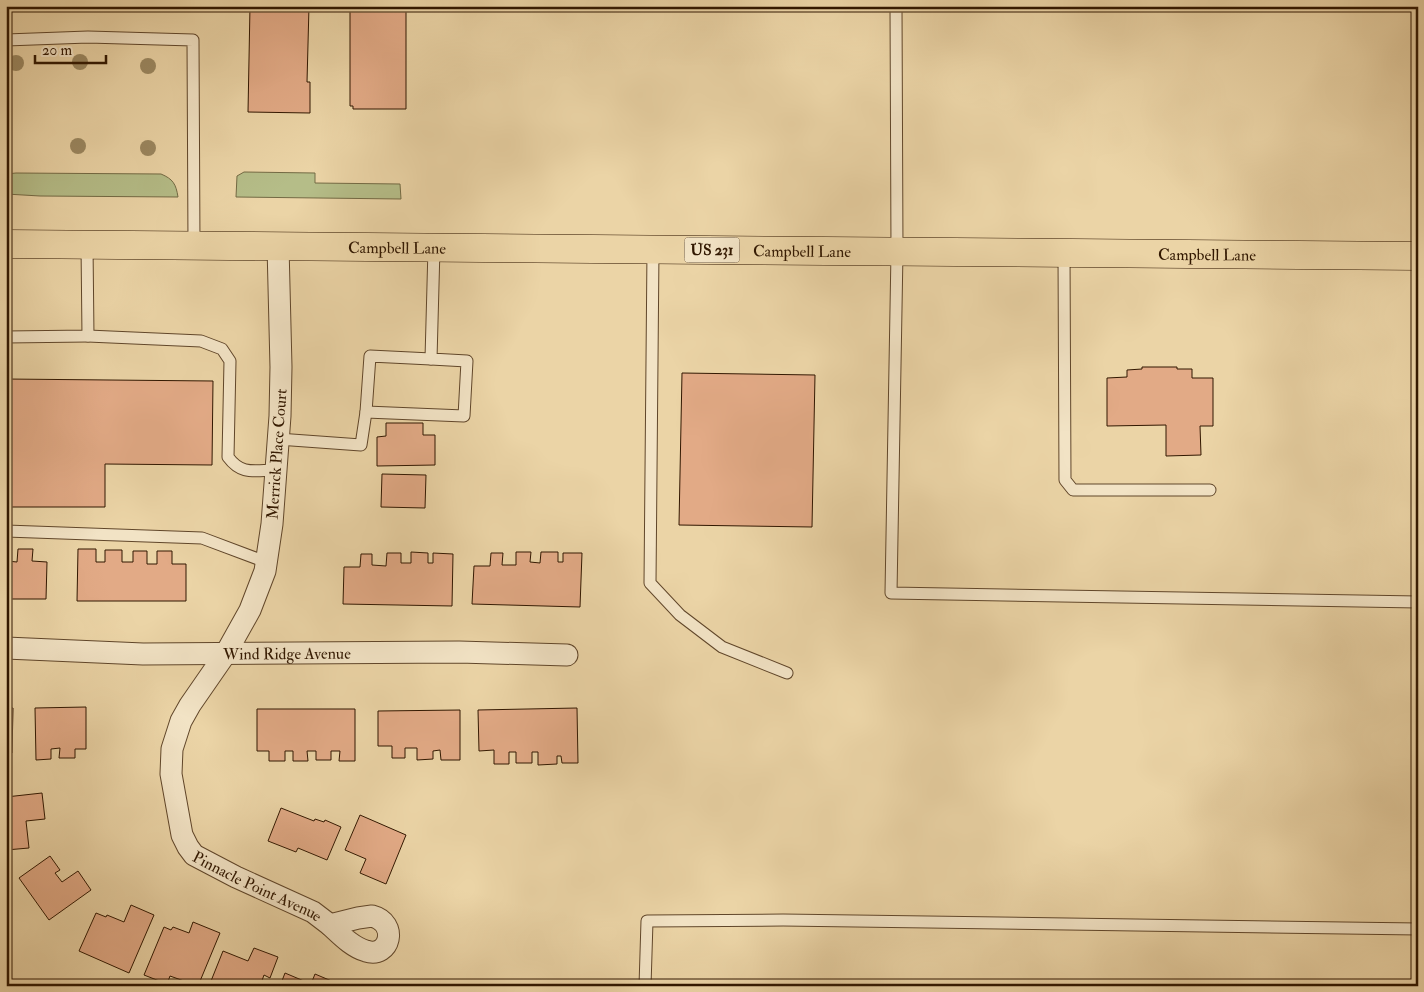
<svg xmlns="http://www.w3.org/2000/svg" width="1424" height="992" viewBox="0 0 1424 992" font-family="'IM FELL Double Pica',serif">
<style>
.green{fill:#b5bd88;stroke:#736a44}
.building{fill:#e2aa86;stroke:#311700}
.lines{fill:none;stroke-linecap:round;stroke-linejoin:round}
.service-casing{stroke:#60462a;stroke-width:13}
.minor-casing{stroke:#60462a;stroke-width:23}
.primary-casing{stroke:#311700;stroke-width:29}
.service{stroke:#f2e3c5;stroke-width:11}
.minor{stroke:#f2e3c5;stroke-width:21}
.primary{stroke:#ebd4a6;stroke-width:28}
.tree{fill:#9b8861}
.labels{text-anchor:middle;stroke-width:4;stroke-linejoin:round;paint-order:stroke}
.shield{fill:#f2e3c5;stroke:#6b543b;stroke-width:1}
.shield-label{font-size:15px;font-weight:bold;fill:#311700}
.street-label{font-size:16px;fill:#311700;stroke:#f2e3c5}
</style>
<rect width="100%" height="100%" fill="#ebd4a6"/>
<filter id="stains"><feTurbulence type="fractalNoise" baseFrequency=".004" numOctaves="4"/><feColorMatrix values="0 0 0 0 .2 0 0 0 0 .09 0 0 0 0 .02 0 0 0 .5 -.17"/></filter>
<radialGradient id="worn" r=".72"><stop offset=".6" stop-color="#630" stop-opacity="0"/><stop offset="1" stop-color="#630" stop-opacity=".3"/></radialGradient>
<g class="green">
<path d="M 244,172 L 315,173 L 315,183 L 400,184 L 401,199 L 236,197 L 237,176 Z"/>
<path d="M 16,173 L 161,174 C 173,179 176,184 178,197 L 40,196 L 6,194 L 6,174 Z"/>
</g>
<g class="building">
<path d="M 250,6 L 309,6 L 307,82 L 310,82 L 310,113 L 248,112 Z"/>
<path d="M 350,6 L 406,6 L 406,109 L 353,109 L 353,106 L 350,106 Z"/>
<path d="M 1142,367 L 1177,367 L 1177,369 L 1192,369 L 1192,378 L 1213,378 L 1213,426 L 1200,426 L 1201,455 L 1166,456 L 1166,425 L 1107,426 L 1107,378 L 1127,377 L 1127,370 L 1142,369 Z"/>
<path d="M 682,373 L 815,375 L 812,527 L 679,525 Z"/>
<path d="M 6,379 L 213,381 L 212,465 L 105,464 L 105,507 L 6,507 Z"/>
<path d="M 386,423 L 423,423 L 423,435 L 435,435 L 435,465 L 377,466 L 377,437 L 386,436 Z"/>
<path d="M 382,474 L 426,475 L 425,508 L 381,507 Z"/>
<path d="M 6,548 L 7,561 L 17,562 L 18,549 L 33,549 L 32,561 L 47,562 L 46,599 L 6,599 Z"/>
<path d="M 78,549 L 96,549 L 96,562 L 105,562 L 105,550 L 122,550 L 122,562 L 133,562 L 133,551 L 147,551 L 147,564 L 157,564 L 157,551 L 172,551 L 172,564 L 186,564 L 186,601 L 77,601 Z"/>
<path d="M 411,552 L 428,553 L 428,563 L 433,563 L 433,553 L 453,554 L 452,606 L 343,604 L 344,567 L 360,567 L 361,554 L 372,554 L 372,565 L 386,566 L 387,553 L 401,553 L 401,563 L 411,563 Z"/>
<path d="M 516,552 L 531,552 L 530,562 L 540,563 L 541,552 L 558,552 L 558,562 L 563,562 L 563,553 L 582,553 L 580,607 L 472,604 L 474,566 L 490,566 L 491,553 L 503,553 L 502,565 L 516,565 Z"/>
<path d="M 86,707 L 86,749 L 75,749 L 75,758 L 59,758 L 60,748 L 51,749 L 51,759 L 36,760 L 35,708 Z"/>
<path d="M 6,708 L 13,708 L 12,753 L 6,753 Z"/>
<path d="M 577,708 L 578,763 L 562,763 L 561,756 L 557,756 L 557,764 L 538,765 L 538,752 L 532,752 L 532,763 L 516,763 L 516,752 L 509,752 L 509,764 L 494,764 L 494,750 L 479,751 L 478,710 Z"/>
<path d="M 257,709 L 355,709 L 355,761 L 339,761 L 340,751 L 331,751 L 331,760 L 316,760 L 316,751 L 307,751 L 308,761 L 293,761 L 293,751 L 285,751 L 285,761 L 269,761 L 269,751 L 257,751 Z"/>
<path d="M 460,710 L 460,760 L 441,760 L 440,750 L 433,751 L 433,759 L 417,760 L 417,748 L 405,748 L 405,758 L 392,758 L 392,746 L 378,746 L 378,711 Z"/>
<path d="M 42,793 L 45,819 L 26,821 L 29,848 L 6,850 L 6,797 Z"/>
<path d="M 281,808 L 314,821 L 315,819 L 324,822 L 325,820 L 341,827 L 327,860 L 298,848 L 296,852 L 268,841 Z"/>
<path d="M 360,815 L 406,835 L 386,884 L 360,873 L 366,859 L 345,850 Z"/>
<path d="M 50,856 L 60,870 L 55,873 L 62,882 L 78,871 L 91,890 L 49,920 L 19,878 Z"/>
<path d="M 131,905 L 154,915 L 129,973 L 79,951 L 96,913 L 106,917 L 107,915 L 124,922 Z"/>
<path d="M 193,922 L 220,933 L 198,986 L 170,976 L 167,984 L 144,975 L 164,927 L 171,930 L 173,927 L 189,933 Z"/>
<path d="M 254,948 L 278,957 L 270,978 L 264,975 L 260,986 L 209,986 L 223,951 L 248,961 Z"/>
<path d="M 285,973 L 311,984 L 315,974 L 341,985 L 280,986 Z"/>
</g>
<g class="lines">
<defs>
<g id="service">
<path d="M 896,6 L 897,252 L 891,593 L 1418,602"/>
<path d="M 6,40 L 88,37 L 193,40 L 194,246"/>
<path d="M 653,250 L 650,583 L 680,615 L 722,647 L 787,673"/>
<path d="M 1064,253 L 1065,480 L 1073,490 L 1210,490"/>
<path d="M 88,336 L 201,341 L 222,349 L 230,361 L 228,457 C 242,476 255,470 277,470"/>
<path d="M 6,337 L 88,336 L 87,245"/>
<path d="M 366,412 L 370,356 L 431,359"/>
<path d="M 278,439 L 361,445 L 366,412 L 464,416 L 467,361 L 431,359 L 434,248"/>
<path d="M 6,531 L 202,538 L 266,562"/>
<path d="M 645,986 L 647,921 L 783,920 L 1418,929"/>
</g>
<g id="minor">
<path id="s1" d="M 278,246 L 281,367 L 280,416 L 272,524 L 265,571 L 250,610 L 226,653 L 190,705 L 181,721 L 172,749 L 171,774 L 182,835 L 188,847 L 194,855 L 236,877 L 313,912 L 330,925"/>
<path id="s2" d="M 6,648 L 143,654 L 459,652 L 567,655"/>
<path d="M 372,916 C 399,923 390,959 366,951 C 352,947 341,935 330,925 L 358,918 Z"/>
</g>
<g id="primary">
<path id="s3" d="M 6,244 L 1418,256"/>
</g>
</defs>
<use href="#service" class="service-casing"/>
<use href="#minor" class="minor-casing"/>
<use href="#primary" class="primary-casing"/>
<use href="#service" class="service"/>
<use href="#minor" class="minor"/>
<use href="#primary" class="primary"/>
</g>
<g class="tree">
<circle cx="80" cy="62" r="8"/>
<circle cx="16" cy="63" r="8"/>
<circle cx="148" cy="66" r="8"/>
<circle cx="78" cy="146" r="8"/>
<circle cx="148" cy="148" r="8"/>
</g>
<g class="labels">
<rect class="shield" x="684.5" y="237.5" width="55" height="25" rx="4"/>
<g class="shield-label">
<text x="712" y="255">US 231</text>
</g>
<g class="street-label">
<text dy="6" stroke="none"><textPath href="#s3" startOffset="391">Campbell Lane</textPath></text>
<text dy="6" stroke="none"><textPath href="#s3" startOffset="796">Campbell Lane</textPath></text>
<text dy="6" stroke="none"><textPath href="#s3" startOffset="1201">Campbell Lane</textPath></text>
<text transform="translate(276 454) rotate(-86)" y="6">Merrick Place Court</text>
<text dy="6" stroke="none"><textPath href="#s2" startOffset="281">Wind Ridge Avenue</textPath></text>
<text dy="6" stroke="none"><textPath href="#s1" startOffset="709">Pinnacle Point Avenue</textPath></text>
</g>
</g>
<rect width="1424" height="992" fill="none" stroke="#ebd4a6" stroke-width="25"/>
<rect x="8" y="8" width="1409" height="977" fill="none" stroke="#311700" stroke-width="2.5"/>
<rect x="12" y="12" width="1399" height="967" fill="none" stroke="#311700"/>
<path d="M35 55v8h71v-8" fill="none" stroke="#311700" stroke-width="2.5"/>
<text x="42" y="55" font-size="15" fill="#311700" stroke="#f2e3c5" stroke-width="4" paint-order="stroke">20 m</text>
<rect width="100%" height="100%" filter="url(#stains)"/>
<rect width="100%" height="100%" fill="url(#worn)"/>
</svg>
